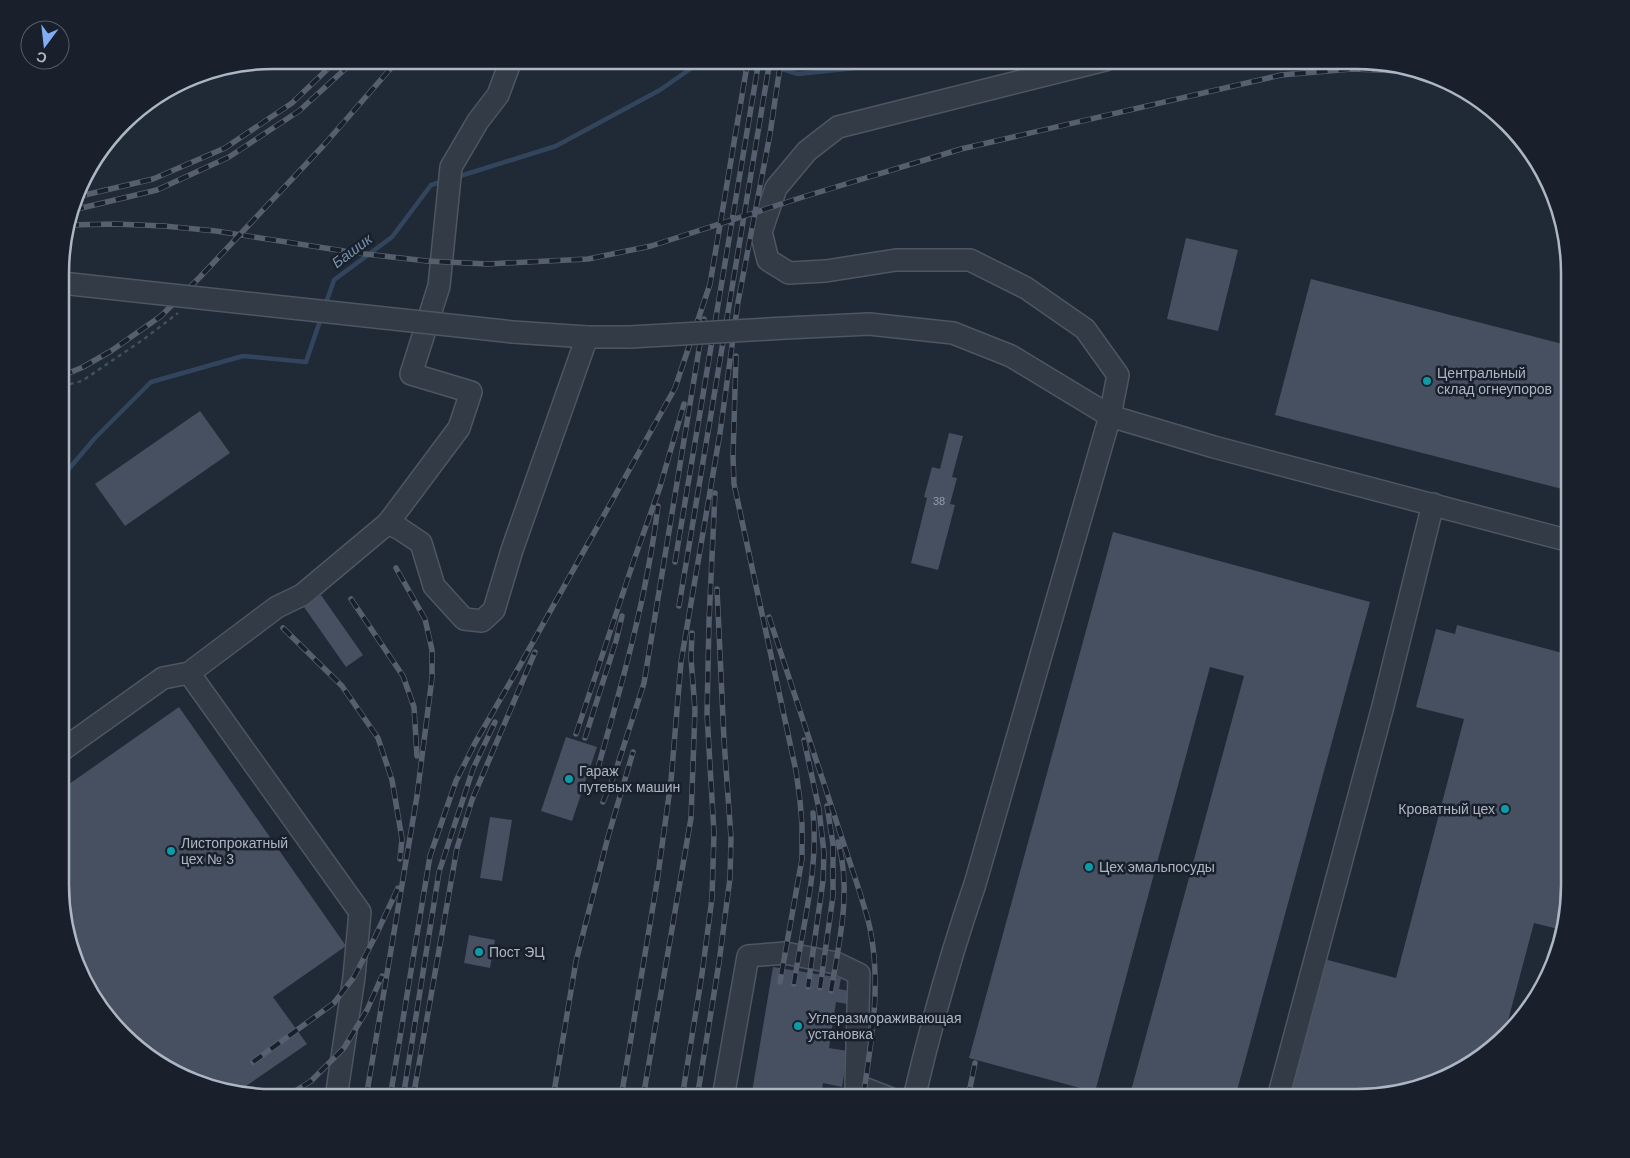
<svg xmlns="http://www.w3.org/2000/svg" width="1630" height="1158" viewBox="0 0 1630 1158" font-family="Arial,sans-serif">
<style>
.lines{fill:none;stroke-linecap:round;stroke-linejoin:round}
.stream{stroke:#33455d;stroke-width:4.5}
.building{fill:#465060}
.minor-casing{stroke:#4e5661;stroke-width:24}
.path{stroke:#3f5254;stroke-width:2.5;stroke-dasharray:4 4;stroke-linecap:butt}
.minor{stroke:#333b46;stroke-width:21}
.rail-casing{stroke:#555f6d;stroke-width:5.5}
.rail{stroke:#19202b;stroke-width:4;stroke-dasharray:11;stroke-linecap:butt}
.minor-bridge-casing{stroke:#4e5661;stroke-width:24;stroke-linecap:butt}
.minor-bridge{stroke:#333b46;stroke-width:21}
.culture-dot{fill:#0f9aa8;stroke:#19202b;stroke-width:2}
.labels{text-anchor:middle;stroke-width:5;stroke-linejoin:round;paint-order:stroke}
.number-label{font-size:11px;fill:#939caa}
.poi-label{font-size:14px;fill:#adb6c3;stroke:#19202b;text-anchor:start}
.water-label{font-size:15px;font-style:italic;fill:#758dab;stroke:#19202b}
.rim{fill:none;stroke:#adb6c3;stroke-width:2.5}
</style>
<rect width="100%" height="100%" fill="#202936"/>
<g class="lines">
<g class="stream">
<path d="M 754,60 L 798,74 L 855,68 L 888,60"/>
<path d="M 457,177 L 556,146 L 660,90 L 703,60"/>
<path d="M 325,306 L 334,280 L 392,237 L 431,185 L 443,181"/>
<path d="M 62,477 L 95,438 L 151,382 L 243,356 L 306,362 L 321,318"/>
</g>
</g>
<g class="building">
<path d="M 1186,238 L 1238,250 L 1218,331 L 1167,319 Z"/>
<path d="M 1311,279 L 1570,346 L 1570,491 L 1275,415 Z"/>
<path d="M 200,411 L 230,453 L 125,526 L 95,484 Z"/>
<path d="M 949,433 L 963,436 L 952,477 L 957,478 L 950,504 L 955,505 L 938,570 L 911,563 L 927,498 L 924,497 L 932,467 L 940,469 Z"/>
<path d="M 1113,532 L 1370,602 L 1235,1098 L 1129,1098 L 1244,676 L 1210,667 L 1095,1092 L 969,1058 Z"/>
<path d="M 321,595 L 363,655 L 346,667 L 304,607 Z"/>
<path d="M 1457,625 L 1570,655 L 1570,899 L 1562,930 L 1534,923 L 1505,1032 L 1452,1076 L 1357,1098 L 1287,1098 L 1324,959 L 1396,978 L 1464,719 L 1416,707 L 1436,629 L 1455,634 Z"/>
<path d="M 179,707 L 346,946 L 273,997 L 307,1044 L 236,1093 L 204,1087 L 144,1054 L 88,991 L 62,913 L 62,789 Z"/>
<path d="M 566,737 L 597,747 L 572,821 L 541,811 Z"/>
<path d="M 490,817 L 512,820 L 502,881 L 480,878 Z"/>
<path d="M 469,935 L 495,940 L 490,968 L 464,963 Z"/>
<path d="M 773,967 L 841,978 L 839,989 L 849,991 L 847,1004 L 836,1002 L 829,1048 L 848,1051 L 842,1087 L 823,1083 L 821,1098 L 751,1098 Z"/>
</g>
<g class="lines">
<defs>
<g id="minor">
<path d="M 62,283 L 80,285"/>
<path d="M 786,328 L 869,324 L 953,333 L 1011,356 L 1110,416 L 1214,447 L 1570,541"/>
<path d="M 513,332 L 587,337 L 630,337"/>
<path d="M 388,523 L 459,428 L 471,392 L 411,374 L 439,286 L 451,167 L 478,121 L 498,95 L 508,68 L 509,60"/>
<path d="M 189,673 L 360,912 L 354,977 L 336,1098"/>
<path d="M 62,750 L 163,678 L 189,673 L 277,607 L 302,595 L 388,523 L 400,529 L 421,543 L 434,586 L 464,619 L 482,621 L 494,610 L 512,550 L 587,337"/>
<path d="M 723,1098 L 748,956 L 785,953 L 836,963 L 859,974 L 856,1085 L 889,1098"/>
<path d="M 914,1098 C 931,1025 951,954 975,884 L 1110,416 L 1118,375 L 1085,329 L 1026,288 L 970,260 L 896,260 L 826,271 L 789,273 L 768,260 L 761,232 L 776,188 L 807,151 L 838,127 L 1105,60"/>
<path d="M 1278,1098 L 1383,706 L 1433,504"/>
</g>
</defs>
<use href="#minor" class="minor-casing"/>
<path class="path" d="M 62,386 L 82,381 L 144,339 L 178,313"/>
<use href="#minor" class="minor"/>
<defs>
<g id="rail">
<path d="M 76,197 L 153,179 L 225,148 L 292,103 L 337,60"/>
<path d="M 73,210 L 157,190 L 229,157 L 299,111 L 355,60"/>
<path d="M 68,225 L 115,224 L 164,226 L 216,231 L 357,253 L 427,261 L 487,264 L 588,259 L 651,246 L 803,197 L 961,149 L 1281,75 L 1352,69 L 1428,72"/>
<path d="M 736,356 L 733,457 L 734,484 L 796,771 L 800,801 L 802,825 L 802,859 L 780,982"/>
<path d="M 62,376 L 83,367 L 111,351 L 161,316 L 201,276 L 323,146 L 398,60"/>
<path d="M 675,562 L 759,60"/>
<path d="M 351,599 L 403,676 L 414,707 L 417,756"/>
<path d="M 679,606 L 770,60"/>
<path d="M 769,617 L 860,893 C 864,907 869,920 871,934 C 881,989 871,1043 863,1098"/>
<path d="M 283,628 L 342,686 L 378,738 L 392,780 L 402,839 L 400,859"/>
<path d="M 576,734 L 634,560 L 660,487 L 684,404"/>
<path d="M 585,738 L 616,641 L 622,616"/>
<path d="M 804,740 L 819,809 L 824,853 L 823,881 L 808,987"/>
<path d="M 597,771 C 622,684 647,596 658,506"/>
<path d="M 603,802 L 615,773 L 644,683 L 704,319"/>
<path d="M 794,984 C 802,929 819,868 813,813"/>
<path d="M 820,988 L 833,896 L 833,844 L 827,806"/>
<path d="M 831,991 C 839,943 852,890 838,842"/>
<path d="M 253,1062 L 334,1003 L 354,977 L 375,937 L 398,888"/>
<path d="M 284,1098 L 311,1081 L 344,1048 L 367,1010 L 382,976"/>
<path d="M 366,1098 L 417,796 L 432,678 L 432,650 L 425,619 L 396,568"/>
<path d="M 390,1098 L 430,856 L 456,781 L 475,743 L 519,667 L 675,388 L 710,284 L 748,60"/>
<path d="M 403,1098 L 439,872 L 473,769 L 495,722"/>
<path d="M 413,1098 L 457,848 L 472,800 L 535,652"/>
<path d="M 553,1098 L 576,961 L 608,837 L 633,752"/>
<path d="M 621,1098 L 657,882 L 671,781 L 681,662 L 720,433 L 738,302 L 770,134 L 781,60"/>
<path d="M 643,1098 L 691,818 L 695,710 L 691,658 L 692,633"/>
<path d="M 682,1098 L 702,974 L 712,898 L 714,833 L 707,714 L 709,621 L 715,493"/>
<path d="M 697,1098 L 719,963 L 730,878 L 731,838 L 724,740 L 717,589"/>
<path d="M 968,1098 L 975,1063"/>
</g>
</defs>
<use href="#rail" class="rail-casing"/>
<use href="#rail" class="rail"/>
<defs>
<g id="minor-bridge">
<path d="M 80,285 L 513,332"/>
<path d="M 630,337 L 786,328"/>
</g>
</defs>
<use href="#minor-bridge" class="minor-bridge-casing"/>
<use href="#minor-bridge" class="minor-bridge"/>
</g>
<g class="culture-dot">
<circle cx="1427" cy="381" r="5"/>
<circle cx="569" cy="779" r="5"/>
<circle cx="1505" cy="809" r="5"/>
<circle cx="171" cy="851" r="5"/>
<circle cx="1089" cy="867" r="5"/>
<circle cx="479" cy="952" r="5"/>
<circle cx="798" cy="1026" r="5"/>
</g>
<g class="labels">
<g class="number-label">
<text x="939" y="505">38</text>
</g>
<g class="poi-label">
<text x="1437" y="378">Центральный<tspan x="1437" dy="16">склад огнеупоров</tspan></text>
<text x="579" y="776">Гараж<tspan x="579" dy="16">путевых машин</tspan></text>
<text x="1495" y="814" text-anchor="end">Кроватный цех</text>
<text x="181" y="848">Листопрокатный<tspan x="181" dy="16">цех № 3</tspan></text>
<text x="1099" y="872">Цех эмальпосуды</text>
<text x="489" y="957">Поcт ЭЦ</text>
<text x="808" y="1023">Углеразмораживающая<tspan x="808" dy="16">установка</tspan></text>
</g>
<g class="water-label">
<text transform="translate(352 251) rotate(-37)" y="5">Башик</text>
</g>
</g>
<path d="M0 0H1630V1158H0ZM273 69H1357A204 204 0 0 1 1561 273V885A204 204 0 0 1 1357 1089H273A204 204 0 0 1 69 885V273A204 204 0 0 1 273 69Z" fill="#19202b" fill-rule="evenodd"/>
<path class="rim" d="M273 69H1357A204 204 0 0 1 1561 273V885A204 204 0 0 1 1357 1089H273A204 204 0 0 1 69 885V273A204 204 0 0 1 273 69Z"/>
<g transform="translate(45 45) rotate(195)"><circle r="24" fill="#19202b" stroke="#545c68"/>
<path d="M0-4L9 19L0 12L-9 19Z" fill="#80aef5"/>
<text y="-8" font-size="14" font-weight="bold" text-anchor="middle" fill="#adb6c3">С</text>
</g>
</svg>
